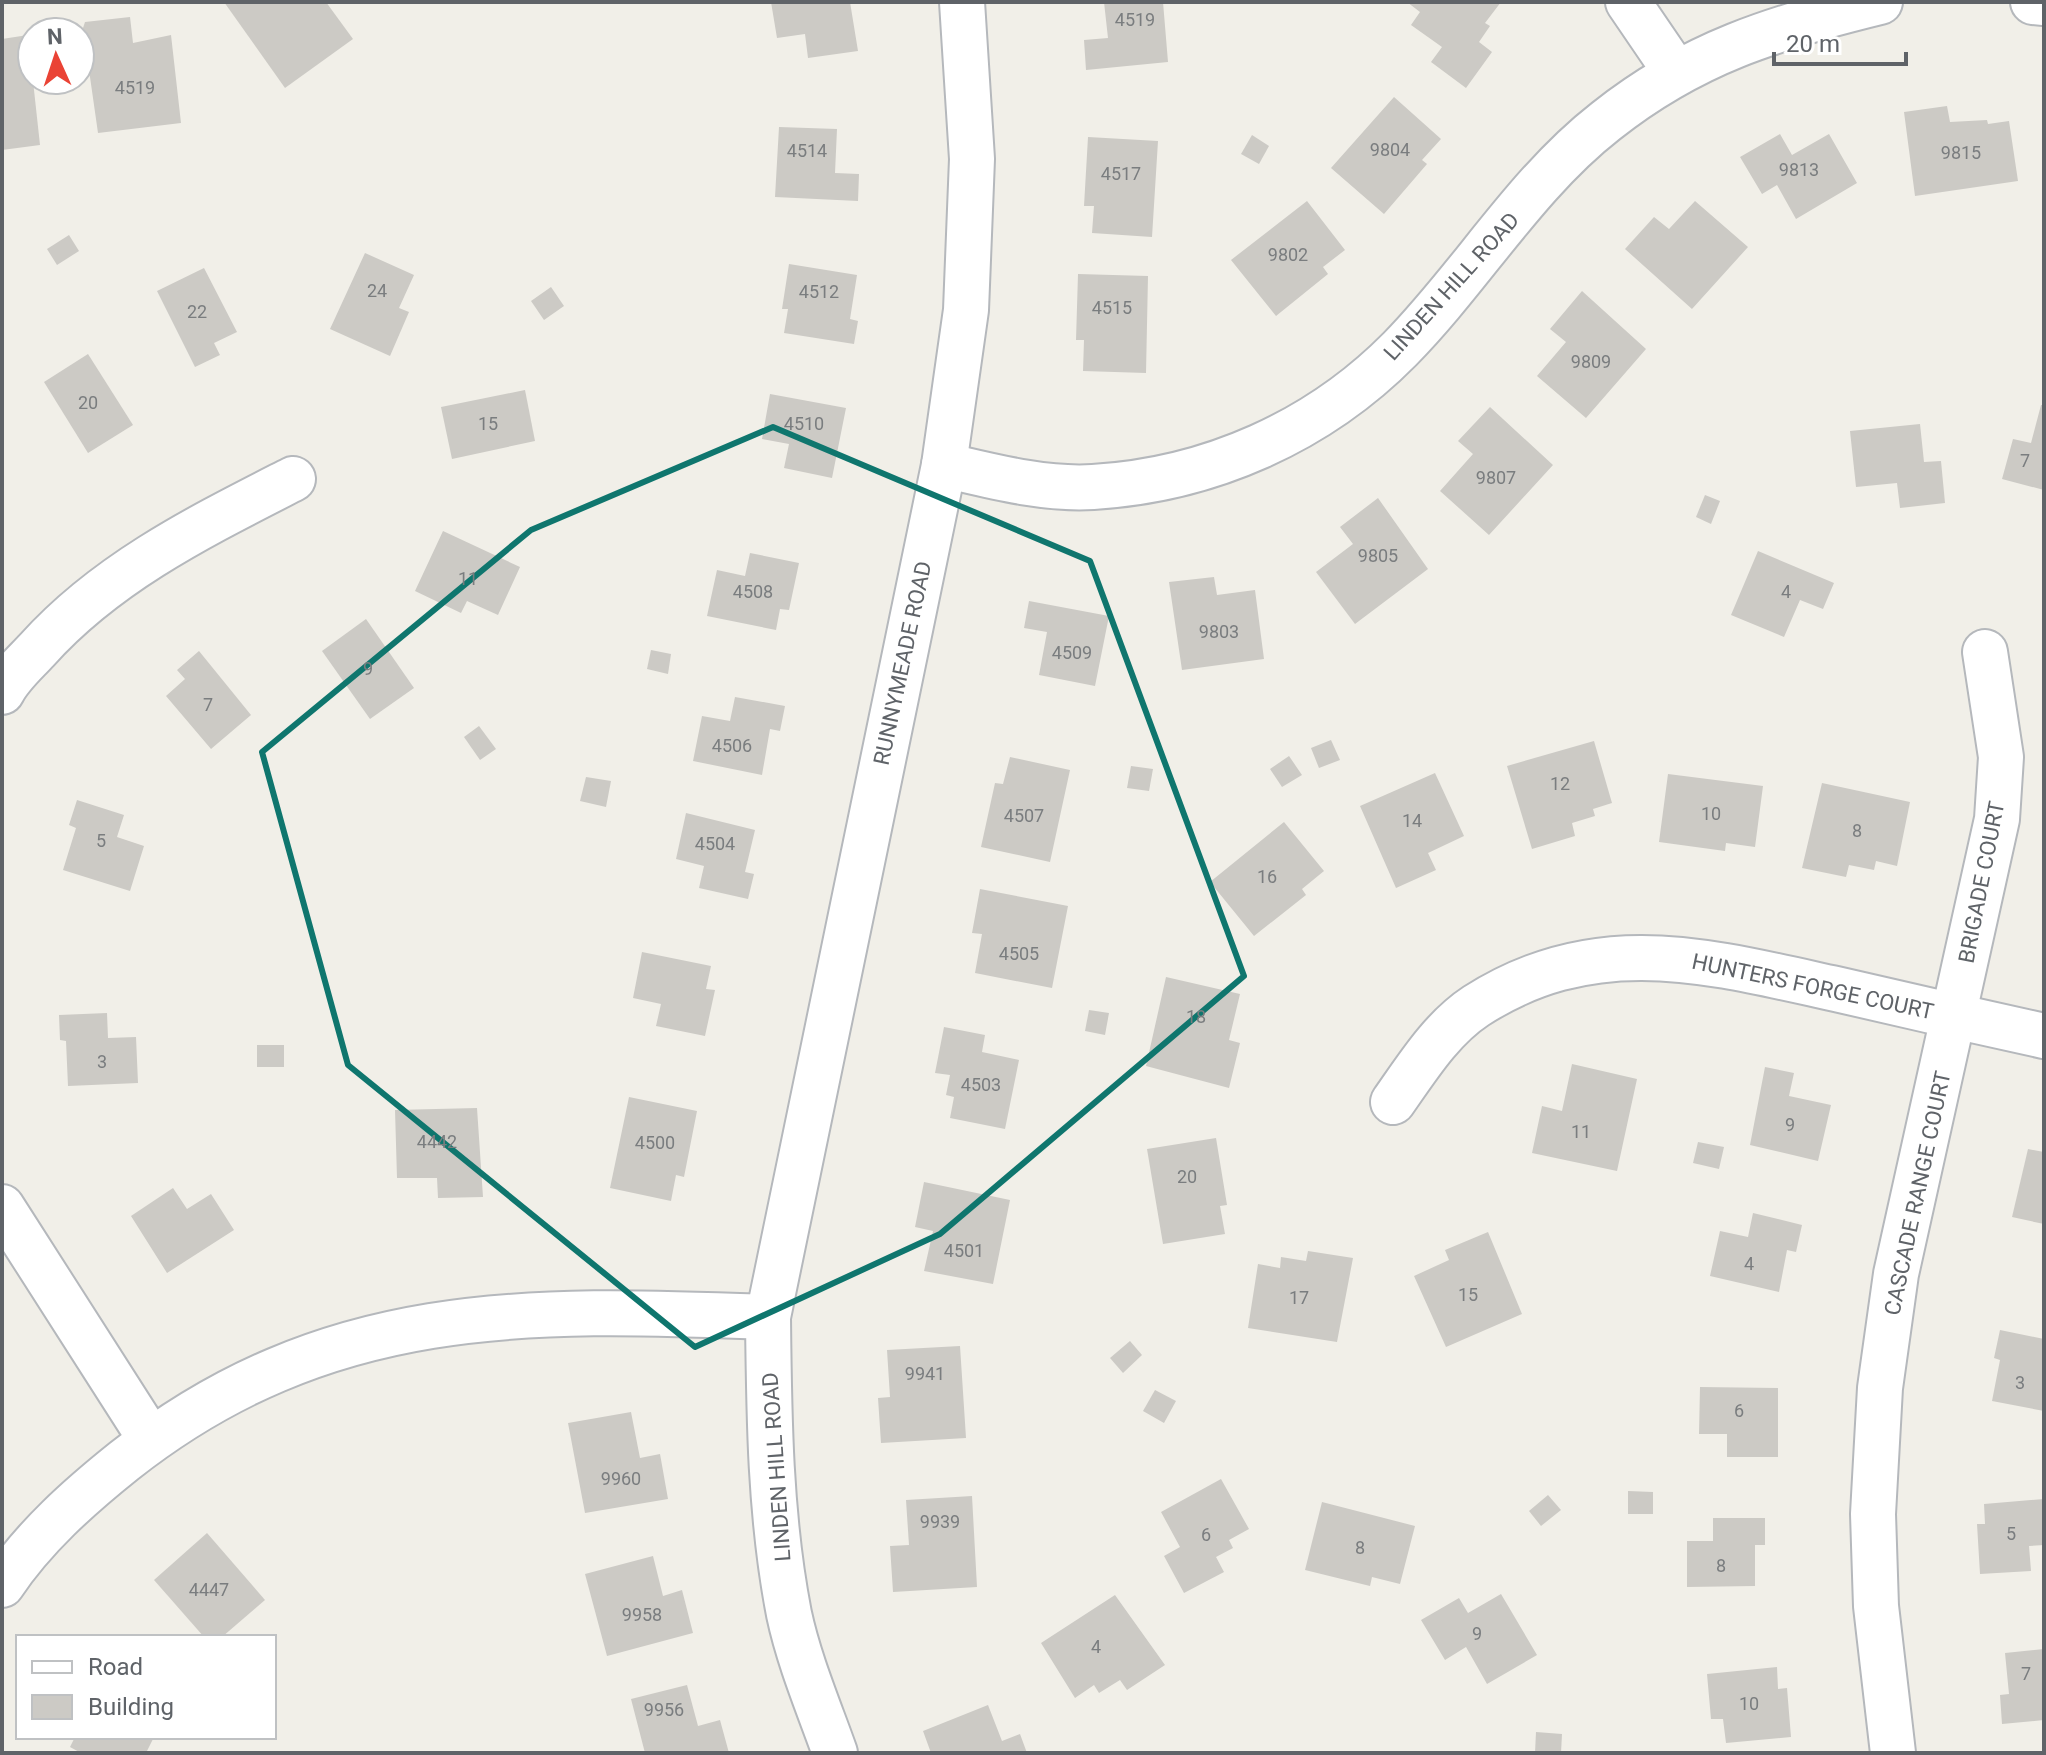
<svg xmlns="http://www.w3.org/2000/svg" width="2046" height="1755" viewBox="0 0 2046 1755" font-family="Roboto,sans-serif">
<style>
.building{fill:#cccac5}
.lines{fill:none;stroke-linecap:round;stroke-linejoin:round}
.minor-casing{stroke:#b5b8bc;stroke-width:48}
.minor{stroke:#fff;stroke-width:44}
.marked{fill:none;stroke:#0f766e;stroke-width:6;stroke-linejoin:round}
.labels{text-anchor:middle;stroke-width:6;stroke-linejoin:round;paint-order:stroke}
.number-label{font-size:18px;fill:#7a7d7f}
.street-label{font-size:22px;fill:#5f6368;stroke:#fff}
</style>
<rect width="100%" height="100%" fill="#f1efe8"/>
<g class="building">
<path d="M 224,2 L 326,2 L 353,39 L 285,88 Z"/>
<path d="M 771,2 L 850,2 L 858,51 L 808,58 L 805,34 L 777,38 Z"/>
<path d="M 1104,2 L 1163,2 L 1168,62 L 1086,70 L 1084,40 L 1108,38 Z"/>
<path d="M 1407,2 L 1501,2 L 1485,23 L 1490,26 L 1479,42 L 1492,52 L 1466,88 L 1431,62 L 1442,47 L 1411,25 L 1420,12 Z"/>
<path d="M 130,17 L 133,43 L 171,35 L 181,123 L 98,133 L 83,28 L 85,22 Z"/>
<path d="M 28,35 L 40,145 L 2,150 L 2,39 Z"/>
<path d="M 1394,97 L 1441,139 L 1422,160 L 1427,164 L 1384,214 L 1331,168 Z"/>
<path d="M 1947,106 L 1950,122 L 1987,120 L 1988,124 L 2009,121 L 2018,181 L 1915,196 L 1904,112 Z"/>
<path d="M 779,127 L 837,129 L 835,173 L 859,174 L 858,201 L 775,197 Z"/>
<path d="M 1780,134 L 1792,155 L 1829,134 L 1857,183 L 1796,219 L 1777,185 L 1762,194 L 1740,157 Z"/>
<path d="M 1252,135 L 1269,146 L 1259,164 L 1241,154 Z"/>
<path d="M 1088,137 L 1158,141 L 1152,237 L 1092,233 L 1094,206 L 1084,206 Z"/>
<path d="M 1307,201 L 1345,250 L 1323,267 L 1328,274 L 1276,316 L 1231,260 Z"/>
<path d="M 1695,201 L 1748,247 L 1692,309 L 1625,249 L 1654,217 L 1669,229 Z"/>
<path d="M 69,235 L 79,251 L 57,265 L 47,249 Z"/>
<path d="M 365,253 L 414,275 L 399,308 L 409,312 L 390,356 L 330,329 Z"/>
<path d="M 789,264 L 857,275 L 850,319 L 858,321 L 854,344 L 784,333 L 788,309 L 782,309 Z"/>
<path d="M 204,268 L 237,332 L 214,343 L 220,355 L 195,367 L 157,291 Z"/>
<path d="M 1078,274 L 1148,276 L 1146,373 L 1083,371 L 1084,340 L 1076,340 Z"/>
<path d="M 551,287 L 564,306 L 544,320 L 531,301 Z"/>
<path d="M 1582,291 L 1646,349 L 1586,418 L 1537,376 L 1566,342 L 1550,329 Z"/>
<path d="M 88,354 L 133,425 L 88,453 L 44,382 Z"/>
<path d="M 525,390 L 535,441 L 452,459 L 441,407 Z"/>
<path d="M 770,394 L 846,408 L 832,478 L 784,468 L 789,444 L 762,439 Z"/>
<path d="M 2041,405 L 2044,405 L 2044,490 L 2002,479 L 2013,439 L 2031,443 Z"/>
<path d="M 1490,407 L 1553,465 L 1489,535 L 1440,491 L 1473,454 L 1458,441 Z"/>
<path d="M 1920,424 L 1924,462 L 1941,461 L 1945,503 L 1900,508 L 1897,483 L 1856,487 L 1850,431 Z"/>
<path d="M 1705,495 L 1720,501 L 1711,524 L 1696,517 Z"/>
<path d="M 1378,498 L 1428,569 L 1355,624 L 1316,572 L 1353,544 L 1340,527 Z"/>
<path d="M 443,531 L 520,567 L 498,615 L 467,601 L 461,613 L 415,591 Z"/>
<path d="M 1758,551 L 1834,583 L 1823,609 L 1800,600 L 1784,637 L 1731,615 Z"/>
<path d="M 750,553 L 799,563 L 789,610 L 780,609 L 776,630 L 707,616 L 717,570 L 745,576 Z"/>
<path d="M 1214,577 L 1217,595 L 1255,590 L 1264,659 L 1182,670 L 1169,582 Z"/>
<path d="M 1029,601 L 1109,616 L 1095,686 L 1039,675 L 1047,632 L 1024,628 Z"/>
<path d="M 366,619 L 414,688 L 370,719 L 322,651 Z"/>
<path d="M 651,650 L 671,654 L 668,674 L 647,669 Z"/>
<path d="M 199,651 L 251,715 L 211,749 L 166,696 L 185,679 L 177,670 Z"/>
<path d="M 735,697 L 785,706 L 780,731 L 770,729 L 762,775 L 693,761 L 702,716 L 730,721 Z"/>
<path d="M 479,726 L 496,749 L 480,760 L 464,737 Z"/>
<path d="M 1331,740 L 1340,760 L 1319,768 L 1311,748 Z"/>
<path d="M 1594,741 L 1612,803 L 1593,809 L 1595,816 L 1572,823 L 1575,836 L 1532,849 L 1507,766 Z"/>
<path d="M 1289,756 L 1302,775 L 1282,787 L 1270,769 Z"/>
<path d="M 1010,757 L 1070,770 L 1050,862 L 981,847 L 995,783 L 1003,784 Z"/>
<path d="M 1131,766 L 1153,769 L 1149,791 L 1127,788 Z"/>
<path d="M 1435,773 L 1464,836 L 1428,853 L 1436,870 L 1396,888 L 1360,806 Z"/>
<path d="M 1668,774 L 1763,786 L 1755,847 L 1726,843 L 1725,851 L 1659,842 Z"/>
<path d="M 586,777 L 611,781 L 606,807 L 580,801 Z"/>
<path d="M 1822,783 L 1910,802 L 1897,866 L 1876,861 L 1874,870 L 1849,865 L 1846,877 L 1802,868 Z"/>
<path d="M 77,800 L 124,815 L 117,837 L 144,846 L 130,891 L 63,870 L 76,828 L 69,825 Z"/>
<path d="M 686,813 L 755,830 L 745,872 L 754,874 L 748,899 L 699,888 L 704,866 L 676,859 Z"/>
<path d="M 1284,822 L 1324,871 L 1302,889 L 1306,895 L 1254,936 L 1210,882 Z"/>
<path d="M 980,889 L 1068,906 L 1052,988 L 975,973 L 982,934 L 972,933 Z"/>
<path d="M 642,952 L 711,966 L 706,989 L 715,990 L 705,1036 L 656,1026 L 661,1004 L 633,998 Z"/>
<path d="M 1166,977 L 1240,994 L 1229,1040 L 1240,1043 L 1229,1088 L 1146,1066 Z"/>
<path d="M 1089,1010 L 1109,1013 L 1105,1035 L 1085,1031 Z"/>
<path d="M 107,1013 L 108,1038 L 136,1037 L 138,1083 L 68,1086 L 66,1041 L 60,1040 L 59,1015 Z"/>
<path d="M 944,1027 L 985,1035 L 982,1052 L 1019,1060 L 1005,1129 L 950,1118 L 954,1097 L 946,1095 L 950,1075 L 935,1073 Z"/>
<rect x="257" y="1045" width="27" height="22"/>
<path d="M 1572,1064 L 1637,1079 L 1617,1171 L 1532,1153 L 1542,1106 L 1562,1111 Z"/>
<path d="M 1765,1067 L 1794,1073 L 1789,1096 L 1831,1105 L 1818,1161 L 1750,1145 Z"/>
<path d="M 629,1097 L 697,1111 L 684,1177 L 676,1175 L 671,1201 L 610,1188 Z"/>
<path d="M 477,1108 L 483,1197 L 438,1198 L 437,1178 L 397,1178 L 395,1110 Z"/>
<path d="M 1216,1138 L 1227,1205 L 1220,1206 L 1225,1234 L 1163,1244 L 1147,1149 Z"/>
<path d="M 1698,1142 L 1724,1147 L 1719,1169 L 1693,1163 Z"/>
<path d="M 2028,1149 L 2044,1152 L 2044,1224 L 2012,1217 Z"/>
<path d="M 924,1182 L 1010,1200 L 993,1284 L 924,1271 L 933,1231 L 915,1227 Z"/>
<path d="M 173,1188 L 187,1209 L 211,1194 L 234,1230 L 167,1273 L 131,1216 Z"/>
<path d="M 1753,1213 L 1802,1225 L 1796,1252 L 1787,1250 L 1779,1292 L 1710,1276 L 1720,1231 L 1748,1237 Z"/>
<path d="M 1488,1232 L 1522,1314 L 1446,1347 L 1414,1276 L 1449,1260 L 1445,1250 Z"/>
<path d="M 1308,1251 L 1353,1258 L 1337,1342 L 1248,1328 L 1258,1264 L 1280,1268 L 1281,1257 L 1306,1261 Z"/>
<path d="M 2000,1330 L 2044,1339 L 2044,1411 L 1992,1401 L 2000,1360 L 1994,1358 Z"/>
<path d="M 1130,1341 L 1142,1355 L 1123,1373 L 1110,1358 Z"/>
<path d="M 960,1346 L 966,1438 L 881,1443 L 878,1398 L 890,1397 L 887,1350 Z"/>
<path d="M 1700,1387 L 1778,1388 L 1778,1457 L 1727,1457 L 1727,1434 L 1699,1434 Z"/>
<path d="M 1155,1390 L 1176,1401 L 1164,1423 L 1143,1411 Z"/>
<path d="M 631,1412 L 640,1458 L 660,1454 L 668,1499 L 585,1513 L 568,1423 Z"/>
<path d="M 1221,1479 L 1249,1529 L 1229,1540 L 1233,1548 L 1216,1557 L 1224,1572 L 1184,1593 L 1164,1556 L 1180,1547 L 1161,1512 Z"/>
<path d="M 1628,1491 L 1653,1492 L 1653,1514 L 1628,1514 Z"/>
<path d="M 1548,1495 L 1561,1510 L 1541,1526 L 1529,1511 Z"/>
<path d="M 972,1496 L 977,1587 L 893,1592 L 890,1546 L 909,1545 L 906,1500 Z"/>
<path d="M 2044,1499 L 2044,1545 L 2029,1546 L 2031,1571 L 1980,1574 L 1977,1524 L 1985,1524 L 1984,1504 Z"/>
<path d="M 1322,1502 L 1415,1526 L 1400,1584 L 1372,1577 L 1370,1586 L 1305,1570 Z"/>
<path d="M 1713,1518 L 1765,1518 L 1765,1545 L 1755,1545 L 1755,1586 L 1687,1587 L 1687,1541 L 1713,1541 Z"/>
<path d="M 207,1533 L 265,1600 L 222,1637 L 204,1637 L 154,1580 Z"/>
<path d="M 653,1556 L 663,1596 L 682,1590 L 693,1633 L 607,1656 L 585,1574 Z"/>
<path d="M 1501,1594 L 1537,1655 L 1487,1684 L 1466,1647 L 1445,1660 L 1421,1620 L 1459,1598 L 1468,1613 Z"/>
<path d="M 1115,1595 L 1165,1665 L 1127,1690 L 1120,1680 L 1099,1693 L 1094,1685 L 1075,1698 L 1041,1643 Z"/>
<path d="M 2044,1649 L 2044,1720 L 2002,1724 L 2000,1695 L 2009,1694 L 2005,1653 Z"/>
<path d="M 1777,1667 L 1778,1689 L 1787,1688 L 1791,1737 L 1726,1743 L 1723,1719 L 1711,1719 L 1707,1674 Z"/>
<path d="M 687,1685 L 698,1726 L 720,1720 L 729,1753 L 645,1753 L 631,1699 Z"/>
<path d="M 988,1705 L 1002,1741 L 1020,1734 L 1027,1753 L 931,1753 L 923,1731 Z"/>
<path d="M 1536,1732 L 1562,1734 L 1561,1753 L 1535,1753 Z"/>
<path d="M 75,1737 L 154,1737 L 146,1753 L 81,1753 L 70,1747 Z"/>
</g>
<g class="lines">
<defs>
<g id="minor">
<path d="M 1628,2 L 1675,71"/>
<path d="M 2033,2 L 2044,3"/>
<path d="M 944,465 C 992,476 1043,490 1093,487 C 1209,480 1318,432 1400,349 C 1471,277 1525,184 1606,121 C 1693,52 1774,28 1880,2"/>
<path d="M 2,692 C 10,676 25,663 37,650 C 107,572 201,526 293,479"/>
<path d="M 1393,1102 C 1417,1068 1441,1029 1476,1006 C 1596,929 1708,961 1836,989 C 1905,1005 1975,1021 2044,1036"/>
<path d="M 2,1207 L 151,1440"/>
<path d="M 2,1585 C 34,1537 79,1497 124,1461 C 326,1302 526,1308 768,1317"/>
<path d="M 835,1753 C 819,1708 799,1661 789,1614 C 770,1517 769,1417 768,1317 L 944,465 L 966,310 L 972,159 L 962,2"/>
<path d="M 1893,1753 L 1876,1606 L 1873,1514 L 1880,1388 L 1896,1274 L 1997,819 L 2001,757 L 1985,652"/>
</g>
</defs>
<use href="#minor" class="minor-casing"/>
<use href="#minor" class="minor"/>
</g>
<path class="marked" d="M 773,427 L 1090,561 L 1244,976 L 940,1234 L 695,1347 L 348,1065 L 262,752 L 531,530 Z"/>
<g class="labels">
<g class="number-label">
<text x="1135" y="26">4519</text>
<text x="135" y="94">4519</text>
<text x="1390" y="156">9804</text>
<text x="807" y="157">4514</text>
<text x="1961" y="159">9815</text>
<text x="1799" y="176">9813</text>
<text x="1121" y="180">4517</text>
<text x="1288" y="261">9802</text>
<text x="377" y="297">24</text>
<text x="819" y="298">4512</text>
<text x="1112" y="314">4515</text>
<text x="197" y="318">22</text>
<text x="1591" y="368">9809</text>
<text x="88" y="409">20</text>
<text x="488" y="430">15</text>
<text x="804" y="430">4510</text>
<text x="2025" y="467">7</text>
<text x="1496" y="484">9807</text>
<text x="1378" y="562">9805</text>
<text x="468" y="585">11</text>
<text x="753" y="598">4508</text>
<text x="1786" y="598">4</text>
<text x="1219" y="638">9803</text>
<text x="1072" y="659">4509</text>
<text x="368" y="675">9</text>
<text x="208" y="711">7</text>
<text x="732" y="752">4506</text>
<text x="1560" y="790">12</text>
<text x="1711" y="820">10</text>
<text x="1024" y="822">4507</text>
<text x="1412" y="827">14</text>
<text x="1857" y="837">8</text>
<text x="101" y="847">5</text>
<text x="715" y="850">4504</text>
<text x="1267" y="883">16</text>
<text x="1019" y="960">4505</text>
<text x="1196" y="1023">18</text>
<text x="102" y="1068">3</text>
<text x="981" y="1091">4503</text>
<text x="1790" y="1131">9</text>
<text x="1581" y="1138">11</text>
<text x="437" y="1148">4442</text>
<text x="655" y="1149">4500</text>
<text x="1187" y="1183">20</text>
<text x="964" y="1257">4501</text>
<text x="1749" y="1270">4</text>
<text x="1468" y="1301">15</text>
<text x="1299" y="1304">17</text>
<text x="925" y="1380">9941</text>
<text x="2020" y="1389">3</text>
<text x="1739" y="1417">6</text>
<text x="621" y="1485">9960</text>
<text x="940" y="1528">9939</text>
<text x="2011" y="1540">5</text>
<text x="1206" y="1541">6</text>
<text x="1360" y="1554">8</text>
<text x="1721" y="1572">8</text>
<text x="209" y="1596">4447</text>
<text x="642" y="1621">9958</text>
<text x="1477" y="1640">9</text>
<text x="1096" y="1653">4</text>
<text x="2026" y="1680">7</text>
<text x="1749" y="1710">10</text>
<text x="664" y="1716">9956</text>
</g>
<g class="street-label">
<text transform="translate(1451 286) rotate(-48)" y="8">LINDEN HILL ROAD</text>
<text transform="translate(902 663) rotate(-78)" y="8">RUNNYMEADE ROAD</text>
<text transform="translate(1981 882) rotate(-79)" y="8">BRIGADE COURT</text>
<text transform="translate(1813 986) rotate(12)" y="8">HUNTERS FORGE COURT</text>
<text transform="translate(1917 1193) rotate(-78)" y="8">CASCADE RANGE COURT</text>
<text transform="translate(776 1467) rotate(-94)" y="8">LINDEN HILL ROAD</text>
</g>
</g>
<rect width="2046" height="1755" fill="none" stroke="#5f6368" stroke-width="8"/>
<rect x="16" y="1635" width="260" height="104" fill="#ffffff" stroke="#bfc1c3" stroke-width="2"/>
<rect x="32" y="1661" width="40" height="12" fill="#ffffff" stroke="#bfc1c3" stroke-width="2"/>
<text x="88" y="1675" font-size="24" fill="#5f6368">Road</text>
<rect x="32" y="1695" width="40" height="24" fill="#cccac5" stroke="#bfc1c3" stroke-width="2"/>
<text x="88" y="1715" font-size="24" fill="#5f6368">Building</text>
<g transform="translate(56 56) rotate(357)"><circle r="38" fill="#ffffff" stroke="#bfc1c3" stroke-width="2"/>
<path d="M0-6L14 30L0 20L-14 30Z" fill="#ea4335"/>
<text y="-12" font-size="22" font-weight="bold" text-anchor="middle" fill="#5f6368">N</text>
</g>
<path d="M1774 52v12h132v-12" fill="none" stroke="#5f6368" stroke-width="4"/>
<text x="1786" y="52" font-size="24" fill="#5f6368" stroke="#ffffff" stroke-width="6" paint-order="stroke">20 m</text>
</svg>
